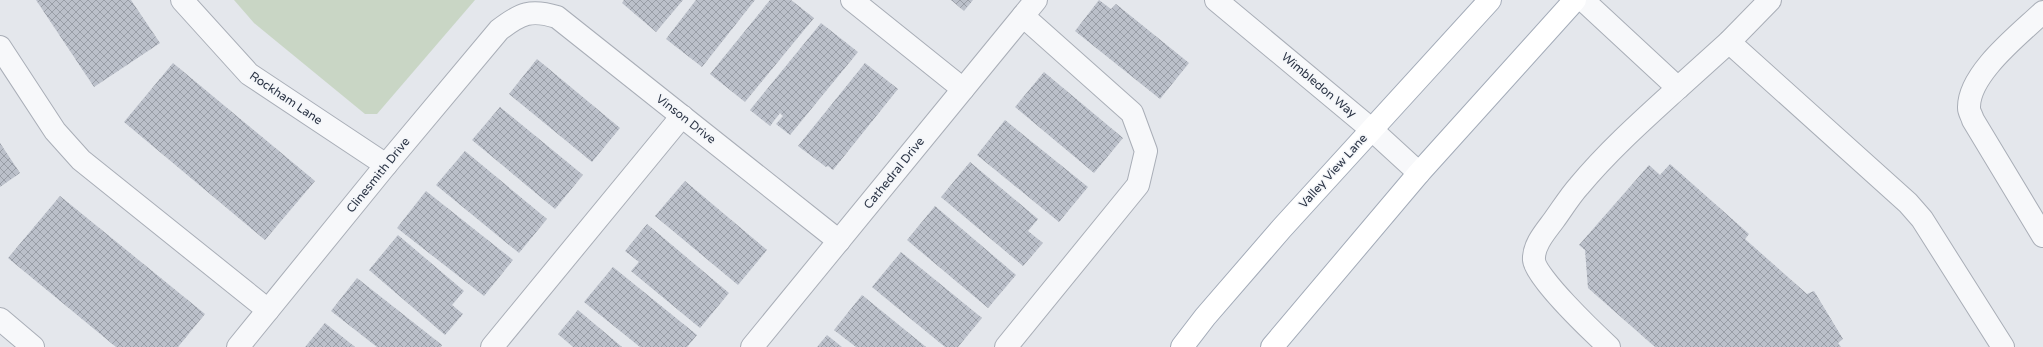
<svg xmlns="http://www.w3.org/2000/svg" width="2043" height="347" viewBox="0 0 2043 347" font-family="'Varela Round',sans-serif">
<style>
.grass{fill:#c9d6c5}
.building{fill:url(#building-cross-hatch)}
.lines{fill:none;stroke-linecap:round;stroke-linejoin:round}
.minor-casing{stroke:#a9aeb7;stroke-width:24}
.major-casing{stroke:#a3abb8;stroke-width:24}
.minor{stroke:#f7f8fa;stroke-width:22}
.major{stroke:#fff;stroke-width:22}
.labels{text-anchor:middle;stroke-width:3;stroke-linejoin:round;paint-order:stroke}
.street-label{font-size:12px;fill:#2b3445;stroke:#f4f6f9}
</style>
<defs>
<pattern id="building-cross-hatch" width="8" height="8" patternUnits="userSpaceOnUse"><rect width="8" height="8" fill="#bbc0ca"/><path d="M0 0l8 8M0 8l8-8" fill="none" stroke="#989da6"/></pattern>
</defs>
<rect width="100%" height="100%" fill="#e4e7ec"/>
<path class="grass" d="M 234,0 L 475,0 L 377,114 L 365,114 L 254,23 Z"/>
<g class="building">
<path d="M 36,0 L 131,0 L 160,43 L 94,87 Z"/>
<path d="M 624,0 L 683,0 L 656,32 L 622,3 Z"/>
<path d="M 696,0 L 755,0 L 702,67 L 666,39 Z"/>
<path d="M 770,0 L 791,0 L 814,18 L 745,102 L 710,74 Z"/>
<path d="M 951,0 L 973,0 L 964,11 Z"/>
<path d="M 1099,0 L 1111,9 L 1116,4 L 1189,63 L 1160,99 L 1075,31 Z"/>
<path d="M 821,23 L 858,52 L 790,135 L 776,124 L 783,116 L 780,113 L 770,126 L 750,110 Z"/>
<path d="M 537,59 L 620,128 L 592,162 L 509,94 Z"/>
<path d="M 173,63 L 315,181 L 265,240 L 124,122 Z"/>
<path d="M 865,63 L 898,89 L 833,170 L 828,166 L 826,167 L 798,146 Z"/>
<path d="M 1044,72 L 1123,138 L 1094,173 L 1015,107 Z"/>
<path d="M 500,107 L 583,175 L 555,209 L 472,140 Z"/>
<path d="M 1005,120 L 1088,187 L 1059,222 L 977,155 Z"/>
<path d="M 0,143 L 20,173 L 0,187 Z"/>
<path d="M 465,151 L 547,219 L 519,253 L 436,185 Z"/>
<path d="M 970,162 L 1038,219 L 1028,231 L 1043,243 L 1023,266 L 941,197 Z"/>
<path d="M 1670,164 L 1749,234 L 1745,239 L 1807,294 L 1814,291 L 1843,339 L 1838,343 L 1841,347 L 1655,347 L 1588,288 L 1585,250 L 1579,245 L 1649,165 L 1660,175 Z"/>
<path d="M 685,181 L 767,250 L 738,285 L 655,216 Z"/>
<path d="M 426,191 L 513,260 L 484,296 L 397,228 Z"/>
<path d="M 60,196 L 205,314 L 178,347 L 116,347 L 8,258 Z"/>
<path d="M 935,206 L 1016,275 L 988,308 L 907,240 Z"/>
<path d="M 647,224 L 729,293 L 700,328 L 631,271 L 639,262 L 625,251 Z"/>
<path d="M 398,235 L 464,291 L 452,305 L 463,314 L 445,335 L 369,270 Z"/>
<path d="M 901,252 L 982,318 L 958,347 L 945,347 L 872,287 Z"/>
<path d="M 613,267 L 697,335 L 687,347 L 640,347 L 584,302 Z"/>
<path d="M 357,278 L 442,345 L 441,347 L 377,347 L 331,311 Z"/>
<path d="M 862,295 L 926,347 L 856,347 L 834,330 Z"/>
<path d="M 578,310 L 622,347 L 573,347 L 558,334 Z"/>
<path d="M 325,323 L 355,347 L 305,347 Z"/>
<path d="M 827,335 L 842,347 L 817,347 Z"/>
</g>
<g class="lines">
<defs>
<g id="minor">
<path d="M 182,0 L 249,74 L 386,165"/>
<path d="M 852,0 L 963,89"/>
<path d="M 1216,0 L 1371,129 L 1419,173"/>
<path d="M 1583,0 L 1678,88 C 1644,119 1609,150 1579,186 C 1570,196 1562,209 1554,220 C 1546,231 1533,245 1534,260 C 1535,277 1594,333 1609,347"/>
<path d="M 2043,12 C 2020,34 1968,74 1969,108 C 1969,112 1972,116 1973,120 L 2043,236"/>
<path d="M 1729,42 L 1908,203 L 1922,219 L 2003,347"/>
<path d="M 0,47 L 55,131 L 81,160 L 268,310"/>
<path d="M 1678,88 L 1729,42 L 1770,0"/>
<path d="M 0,319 L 33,347"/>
<path d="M 238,347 L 386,165 L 499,30 C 521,13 531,9 557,17 L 839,241"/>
<path d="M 492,347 L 682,116"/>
<path d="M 752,347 L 1036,0"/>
<path d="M 1006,347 L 1138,185 L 1146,151 L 1132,113 L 1023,16"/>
</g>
<g id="major">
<path d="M 1182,347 L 1205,317 L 1282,228 L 1490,0"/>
<path d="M 1272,347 L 1419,173 L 1575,0"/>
</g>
</defs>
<use href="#minor" class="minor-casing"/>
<use href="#major" class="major-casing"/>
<use href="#minor" class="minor"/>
<use href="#major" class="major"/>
</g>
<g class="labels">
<g class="street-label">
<text transform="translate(1319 85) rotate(40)" y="4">Wimbledon Way</text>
<text transform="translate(286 98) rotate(34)" y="4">Rockham Lane</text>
<text transform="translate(686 119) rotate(38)" y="4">Vinson Drive</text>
<text transform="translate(1333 171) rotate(-48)" y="4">Valley View Lane</text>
<text transform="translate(894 173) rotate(-51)" y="4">Cathedral Drive</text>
<text transform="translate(378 175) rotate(-51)" y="4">Clinesmith Drive</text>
</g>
</g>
</svg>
